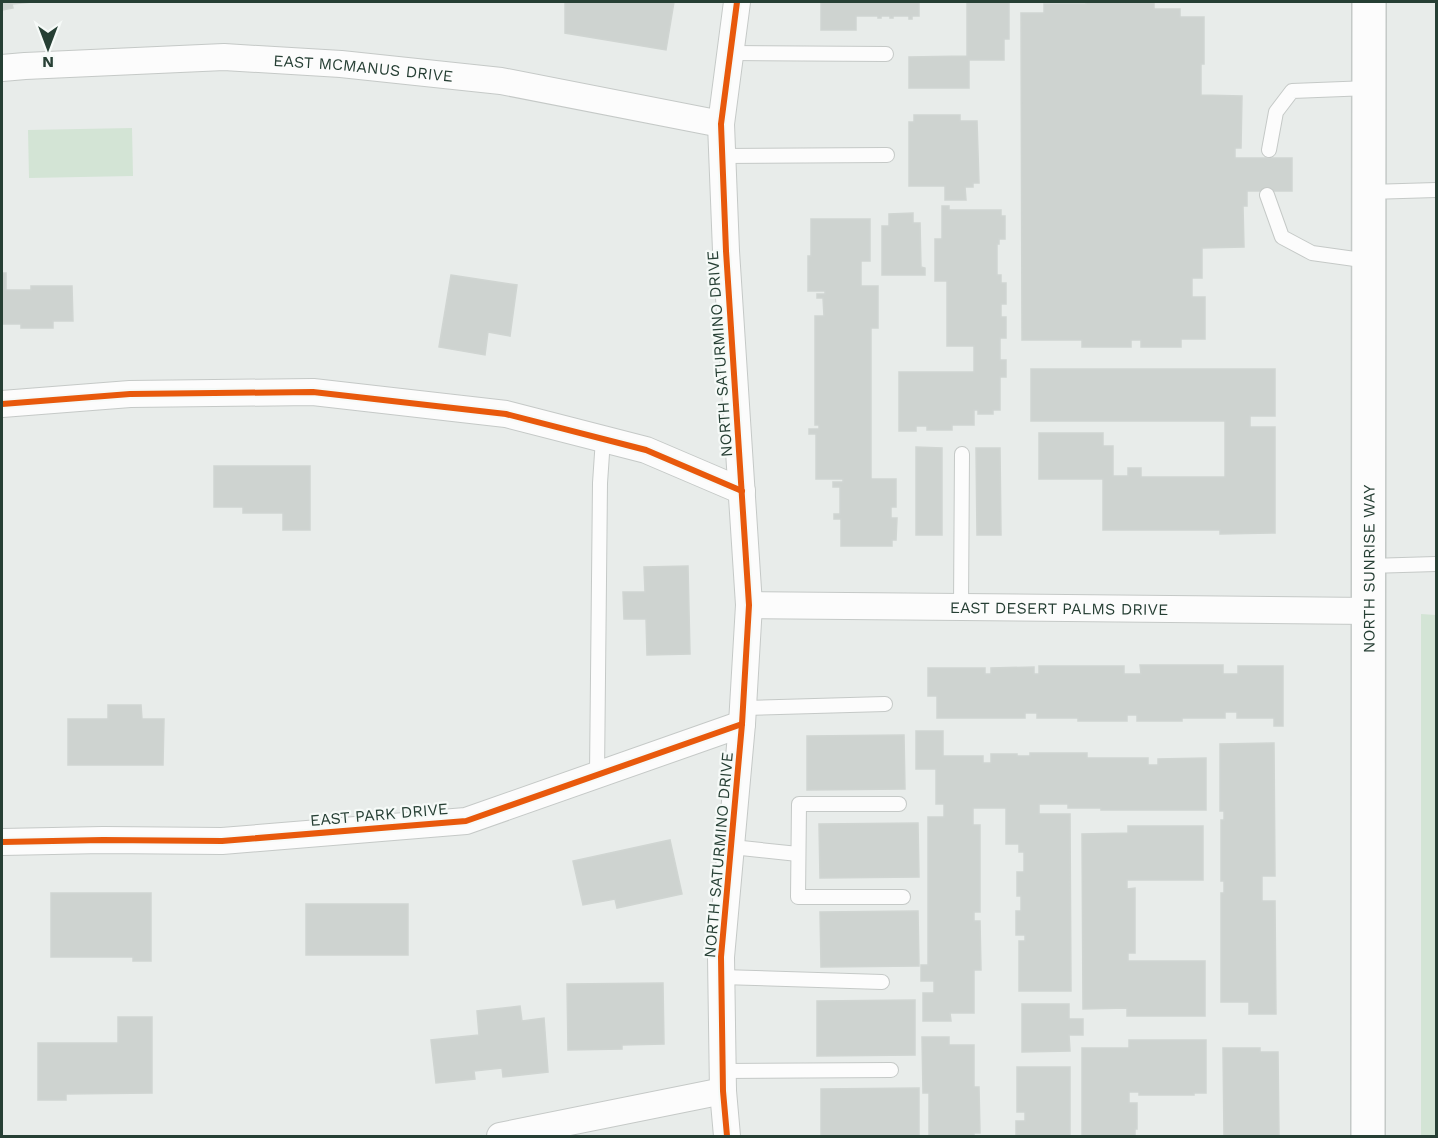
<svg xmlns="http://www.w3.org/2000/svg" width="1438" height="1138" viewBox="0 0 1438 1138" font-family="'Work Sans',sans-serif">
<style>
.green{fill:#d3e4d5}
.building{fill:#ced3d0;stroke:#d0d5d2;stroke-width:1.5}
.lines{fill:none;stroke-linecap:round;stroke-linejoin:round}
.service-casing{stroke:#c5c9c7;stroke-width:16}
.minor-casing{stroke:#c5c9c7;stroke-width:28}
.secondary-casing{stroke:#c4c9c7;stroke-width:36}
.service{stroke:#fcfcfc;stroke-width:14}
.minor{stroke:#fcfcfc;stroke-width:26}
.secondary{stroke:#fcfcfc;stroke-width:33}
.cycleway-casing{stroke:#f6faf8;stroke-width:10}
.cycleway{stroke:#e8590c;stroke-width:6}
.labels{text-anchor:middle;stroke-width:4.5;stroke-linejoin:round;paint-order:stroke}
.street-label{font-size:16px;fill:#263f34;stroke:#f6faf8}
</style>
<rect width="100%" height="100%" fill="#e8ecea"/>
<g class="green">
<path d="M 132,128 L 133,176 L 29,178 L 28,130 Z"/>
<path d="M 1421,614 L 1436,615 L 1436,1136 L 1421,1136 Z"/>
</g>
<g class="building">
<path d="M 2,2 L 32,2 L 12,4 L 13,8 L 2,10 Z"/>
<path d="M 565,2 L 674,2 L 666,50 L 565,33 Z"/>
<path d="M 821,2 L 919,2 L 919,16 L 912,16 L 912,19 L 909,19 L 909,16 L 893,16 L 893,18 L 890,18 L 890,16 L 881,16 L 881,18 L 878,18 L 878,16 L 856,16 L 856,30 L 821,30 Z"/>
<path d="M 967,2 L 1009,2 L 1009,39 L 1004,39 L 1004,60 L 969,60 L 969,88 L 909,88 L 909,57 L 967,56 Z"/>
<path d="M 1086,2 L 1154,3 L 1154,9 L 1180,9 L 1180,17 L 1204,17 L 1204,64 L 1201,64 L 1201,95 L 1242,96 L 1241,148 L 1235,148 L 1235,158 L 1292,158 L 1292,191 L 1247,191 L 1247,206 L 1243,206 L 1244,247 L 1202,248 L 1202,278 L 1192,278 L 1192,297 L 1205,297 L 1205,339 L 1181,339 L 1181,347 L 1141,347 L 1141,340 L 1131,340 L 1131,347 L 1082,347 L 1082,340 L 1022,340 L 1021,13 L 1044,13 L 1044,4 L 1086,4 Z"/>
<path d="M 914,115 L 960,115 L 960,121 L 977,121 L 979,183 L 973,183 L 973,187 L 965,187 L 966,200 L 945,200 L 945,186 L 909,186 L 909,122 L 914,122 Z"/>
<path d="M 942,206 L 949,206 L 949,210 L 1001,210 L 1001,216 L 1005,216 L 1005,239 L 999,239 L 999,244 L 997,244 L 997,275 L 1001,275 L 1001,283 L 1006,283 L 1006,304 L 1001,304 L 1001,317 L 1006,317 L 1006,338 L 1000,338 L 1000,360 L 1006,360 L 1006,377 L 1000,377 L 1000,410 L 993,410 L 993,414 L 978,414 L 978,410 L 974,410 L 974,425 L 952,425 L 952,430 L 927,430 L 927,426 L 916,426 L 916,431 L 899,431 L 899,372 L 974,372 L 974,346 L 947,346 L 947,281 L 935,281 L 935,239 L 942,239 Z"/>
<path d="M 913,213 L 913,223 L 920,223 L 921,267 L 925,268 L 925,275 L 882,275 L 882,226 L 889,226 L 889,214 Z"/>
<path d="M 811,219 L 870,219 L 870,261 L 861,261 L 861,286 L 878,286 L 878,328 L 871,328 L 871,479 L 896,479 L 896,507 L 891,507 L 891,518 L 897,518 L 896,540 L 892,540 L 892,546 L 841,546 L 841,519 L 834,519 L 834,514 L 840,514 L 840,487 L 833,487 L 833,482 L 843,482 L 843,479 L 816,479 L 816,434 L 809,434 L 809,429 L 819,429 L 819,425 L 815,425 L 815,316 L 824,316 L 823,298 L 817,298 L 817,294 L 825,294 L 825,291 L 808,291 L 808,256 L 811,256 Z"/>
<path d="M 2,273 L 6,273 L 6,290 L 31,290 L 31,286 L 72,286 L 73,321 L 53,321 L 53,328 L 21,328 L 21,324 L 2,324 Z"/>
<path d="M 451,275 L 517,285 L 510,336 L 488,332 L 485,355 L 439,347 Z"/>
<path d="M 1031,369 L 1275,369 L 1275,416 L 1250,416 L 1250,427 L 1275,427 L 1275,533 L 1220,534 L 1220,530 L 1103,530 L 1103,479 L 1039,479 L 1039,433 L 1103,433 L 1103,446 L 1113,446 L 1113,476 L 1128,476 L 1128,468 L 1141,468 L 1141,477 L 1225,477 L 1225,421 L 1031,421 Z"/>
<path d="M 916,447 L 942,448 L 942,535 L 916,535 Z"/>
<path d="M 976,448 L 1000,448 L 1001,535 L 977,535 Z"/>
<path d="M 214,466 L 310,466 L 310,530 L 283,530 L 283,513 L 243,513 L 243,507 L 214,507 Z"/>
<path d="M 688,566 L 690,654 L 647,655 L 646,619 L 624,619 L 623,592 L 645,592 L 644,567 Z"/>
<path d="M 1140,665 L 1223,665 L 1223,674 L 1238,674 L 1238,666 L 1283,666 L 1283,726 L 1274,726 L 1274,718 L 1237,718 L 1237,712 L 1225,712 L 1225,718 L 1182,718 L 1182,721 L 1137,721 L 1137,715 L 1127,715 L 1127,721 L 1078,721 L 1078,718 L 1037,718 L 1037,713 L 1025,713 L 1025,718 L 937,718 L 937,696 L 928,696 L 928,668 L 985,668 L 985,674 L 991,674 L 991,668 L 1034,667 L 1034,674 L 1039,674 L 1039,666 L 1124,666 L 1124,674 L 1141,674 Z"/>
<path d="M 108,705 L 141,705 L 142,719 L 164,719 L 163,765 L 68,765 L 68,719 L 108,719 Z"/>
<path d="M 916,731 L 943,731 L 943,756 L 983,756 L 983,763 L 991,763 L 991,754 L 1017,754 L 1017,756 L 1030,756 L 1030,753 L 1087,753 L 1087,758 L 1148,758 L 1148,765 L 1158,765 L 1158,759 L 1206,758 L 1206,810 L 1101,810 L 1101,808 L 1068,808 L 1068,804 L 1039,804 L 1039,814 L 1070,814 L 1071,991 L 1019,991 L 1019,941 L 1025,941 L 1025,935 L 1016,935 L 1016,911 L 1021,911 L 1021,896 L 1017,896 L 1017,872 L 1024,872 L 1024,852 L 1019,852 L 1019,844 L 1006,844 L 1006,808 L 973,808 L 973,825 L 980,825 L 980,912 L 974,912 L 974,921 L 980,921 L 981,970 L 974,970 L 974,1013 L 950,1013 L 951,1021 L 923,1021 L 923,993 L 934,993 L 934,981 L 921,981 L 921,965 L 928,965 L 928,817 L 944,817 L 944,804 L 936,804 L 936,769 L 916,769 Z"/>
<path d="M 904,735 L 905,789 L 807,790 L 807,736 Z"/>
<path d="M 1274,743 L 1275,876 L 1262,876 L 1262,901 L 1275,901 L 1276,1014 L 1249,1014 L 1249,1002 L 1221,1002 L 1221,893 L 1224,893 L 1224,881 L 1221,881 L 1221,820 L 1224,820 L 1224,811 L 1220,811 L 1220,744 Z"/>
<path d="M 918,823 L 919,877 L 820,878 L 819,824 Z"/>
<path d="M 1128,826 L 1203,826 L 1203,880 L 1127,880 L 1127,889 L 1135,888 L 1135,953 L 1128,953 L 1128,961 L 1205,961 L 1205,1016 L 1127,1016 L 1127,1008 L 1083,1009 L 1082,834 L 1128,833 Z"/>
<path d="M 670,840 L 682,894 L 617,908 L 615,899 L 583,905 L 573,861 Z"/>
<path d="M 51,893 L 151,893 L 151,961 L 133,961 L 133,957 L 51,957 Z"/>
<rect x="306" y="904" width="102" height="51"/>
<path d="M 918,911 L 919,966 L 821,967 L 820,912 Z"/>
<path d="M 663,983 L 664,1044 L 622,1045 L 622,1049 L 568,1050 L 567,984 Z"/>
<path d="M 915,1000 L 915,1055 L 817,1056 L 817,1001 Z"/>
<path d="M 1022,1004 L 1069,1004 L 1069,1019 L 1083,1019 L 1083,1035 L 1069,1035 L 1070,1051 L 1022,1052 Z"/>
<path d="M 520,1006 L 522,1021 L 544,1018 L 548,1072 L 503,1077 L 502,1068 L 474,1071 L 475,1079 L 436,1083 L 431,1040 L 479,1035 L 477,1011 Z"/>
<path d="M 118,1017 L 152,1017 L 152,1093 L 66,1094 L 66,1100 L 38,1100 L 38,1043 L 118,1043 Z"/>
<path d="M 922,1037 L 949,1037 L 949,1045 L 974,1045 L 974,1087 L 979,1087 L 980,1133 L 974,1133 L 974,1136 L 929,1136 L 929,1093 L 923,1093 Z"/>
<path d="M 1129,1040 L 1206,1040 L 1206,1093 L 1194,1093 L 1194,1095 L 1139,1095 L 1139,1092 L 1129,1092 L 1129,1103 L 1137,1103 L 1137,1129 L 1135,1129 L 1135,1136 L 1082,1136 L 1082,1048 L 1129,1048 Z"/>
<path d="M 1223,1048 L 1260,1048 L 1260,1052 L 1278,1052 L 1279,1136 L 1224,1136 Z"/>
<path d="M 1017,1067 L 1070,1067 L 1070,1136 L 1016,1136 L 1016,1121 L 1025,1121 L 1025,1112 L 1017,1112 Z"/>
<path d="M 919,1088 L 919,1136 L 821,1136 L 821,1089 Z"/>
</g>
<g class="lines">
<defs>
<g id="service">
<path d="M 731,53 L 886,54"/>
<path d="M 1269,150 L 1276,112 L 1292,91 L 1369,88"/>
<path d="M 722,156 L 887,155"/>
<path d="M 1369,192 L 1436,190"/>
<path d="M 1267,195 L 1282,237 L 1312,253 L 1369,261"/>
<path d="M 1369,566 L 1436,564"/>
<path d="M 961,607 L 962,454"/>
<path d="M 743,708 L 885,704"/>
<path d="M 597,775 L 600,483 L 603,439"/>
<path d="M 899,804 L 799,804 L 798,897 L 903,897"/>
<path d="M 732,847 L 798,854"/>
<path d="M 721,977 L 882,982"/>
<path d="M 723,1071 L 891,1070"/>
</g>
<g id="minor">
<path id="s1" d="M 2,68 L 25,66 L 224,57 L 341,64 L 501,81 L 721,124"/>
<path d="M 2,404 L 130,394 L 313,392 L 506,414 L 646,450 L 742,491"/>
<path id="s2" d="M 749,605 L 1369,611"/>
<path d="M 2,842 L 103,840 L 222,841 L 466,821 L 742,724"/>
<path d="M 500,1136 L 723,1091"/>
<path d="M 727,1136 L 723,1091 L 721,957 L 742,724 L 749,605 L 726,251 L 721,124 L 737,2"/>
</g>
<g id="secondary">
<path id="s3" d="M 1368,1136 L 1369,2"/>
</g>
</defs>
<use href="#service" class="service-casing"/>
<use href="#minor" class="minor-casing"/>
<use href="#secondary" class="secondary-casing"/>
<use href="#service" class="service"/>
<use href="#minor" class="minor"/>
<use href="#secondary" class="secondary"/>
<defs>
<g id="cycleway">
<path d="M 2,404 L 130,394 L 313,392 L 506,414 L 646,450 L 742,491"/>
<path d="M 2,842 L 103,840 L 222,841 L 466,821 L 742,724"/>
<path d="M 727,1136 L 723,1091 L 721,957 L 742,724 L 749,605 L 726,251 L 721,124 L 737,2"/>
</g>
</defs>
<use href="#cycleway" class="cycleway-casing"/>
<use href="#cycleway" class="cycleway"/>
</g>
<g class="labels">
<g class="street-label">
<text dy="6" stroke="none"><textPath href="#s1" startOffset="362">EAST MCMANUS DRIVE</textPath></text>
<text transform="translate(719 354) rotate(-94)" y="6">NORTH SATURMINO DRIVE</text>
<text dy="6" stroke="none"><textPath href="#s3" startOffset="567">NORTH SUNRISE WAY</textPath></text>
<text dy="6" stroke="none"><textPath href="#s2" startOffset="310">EAST DESERT PALMS DRIVE</textPath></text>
<text transform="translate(379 814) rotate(-5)" y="6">EAST PARK DRIVE</text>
<text transform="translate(718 855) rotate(-85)" y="6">NORTH SATURMINO DRIVE</text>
</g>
</g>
<rect width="1438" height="1138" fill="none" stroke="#263f34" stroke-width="6"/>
<g transform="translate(48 48) rotate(180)" stroke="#f6faf8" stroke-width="4.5" paint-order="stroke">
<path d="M0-4.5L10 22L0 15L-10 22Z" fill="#263f34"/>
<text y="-9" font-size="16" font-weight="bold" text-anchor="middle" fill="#263f34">N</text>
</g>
</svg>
